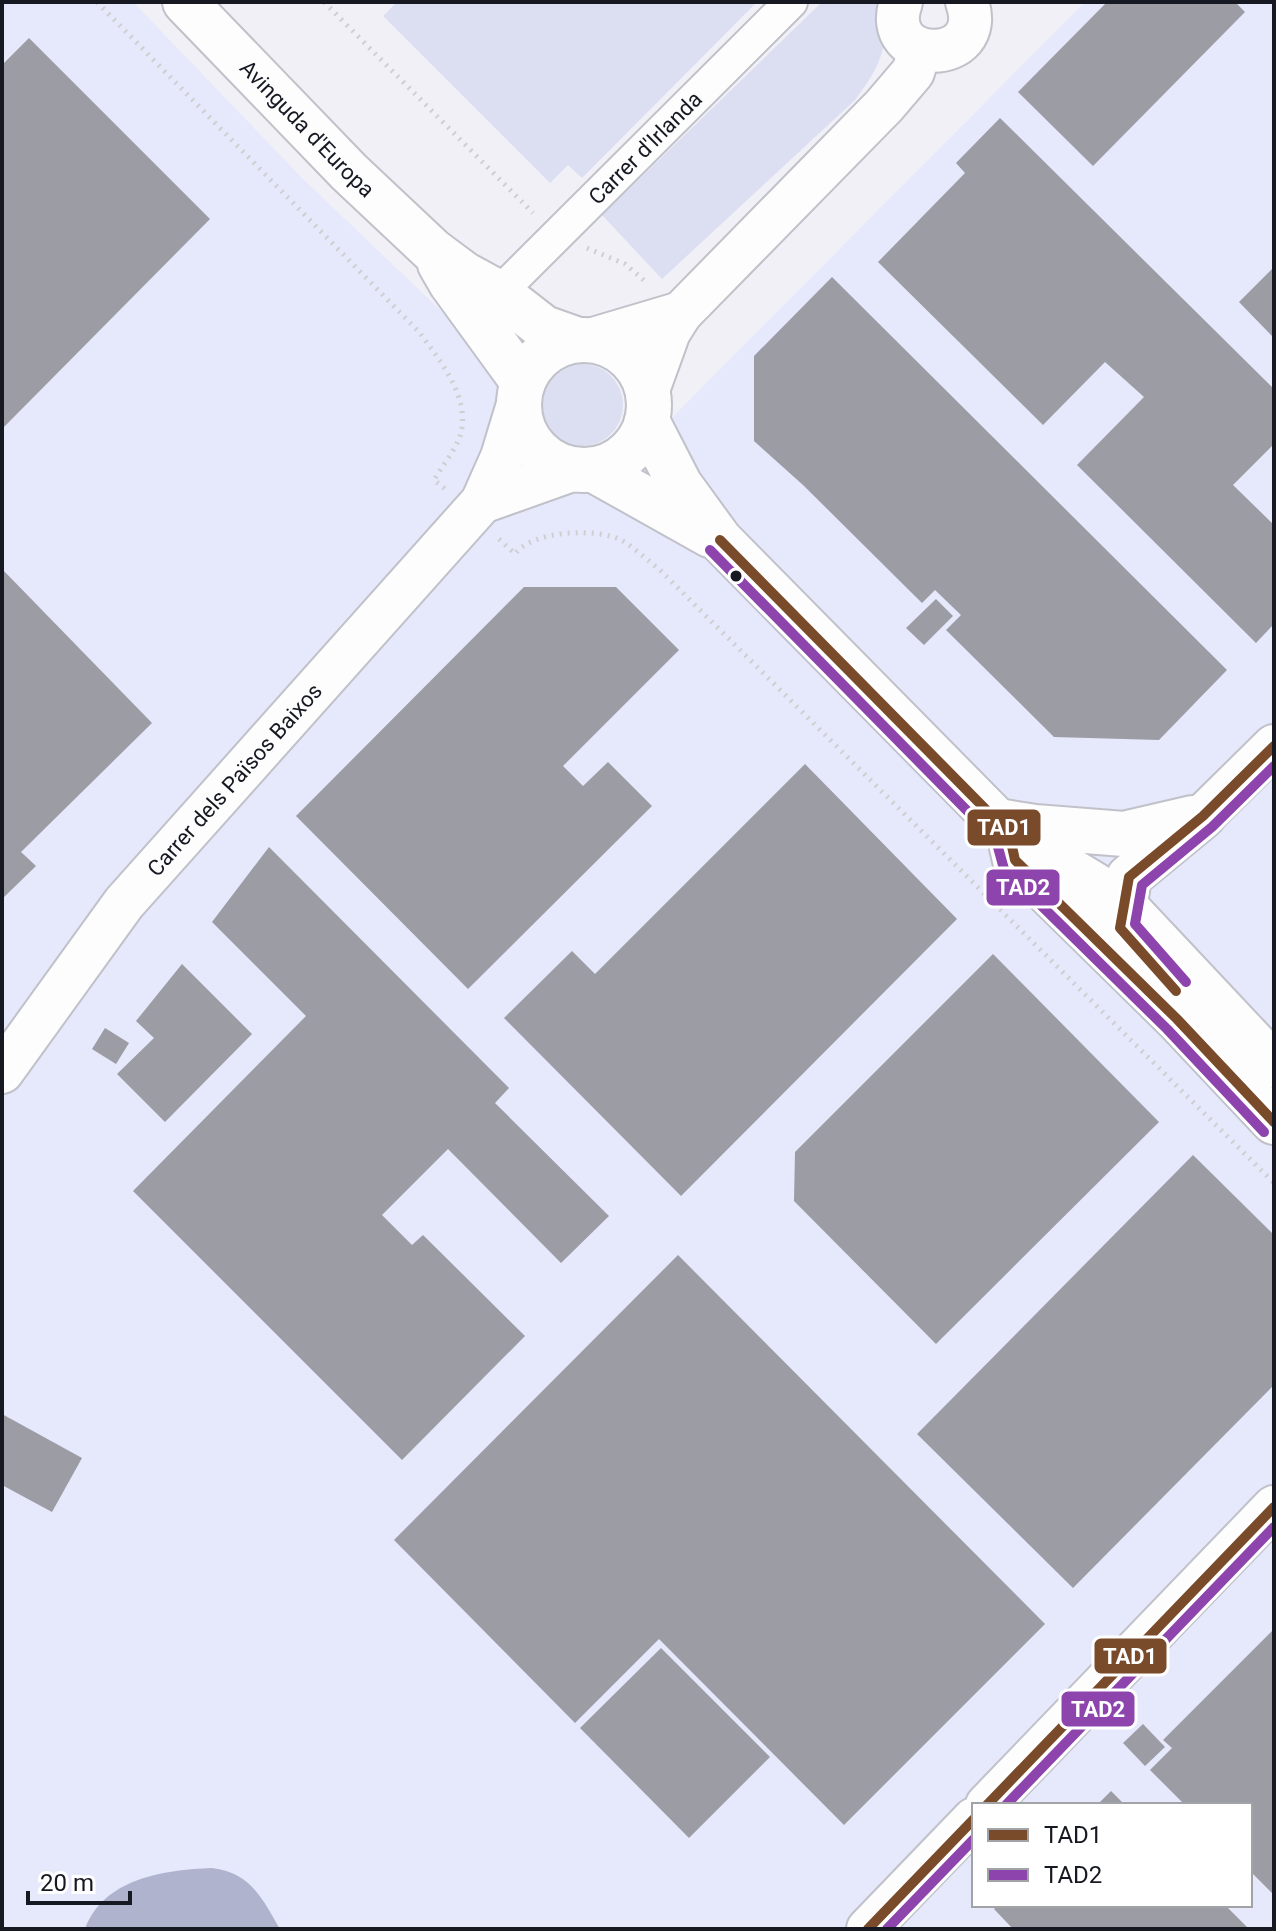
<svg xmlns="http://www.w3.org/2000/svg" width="1276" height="1931" viewBox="0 0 1276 1931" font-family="Roboto,sans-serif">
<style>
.built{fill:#e6e8fb;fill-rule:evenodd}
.green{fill:#dcdef1}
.water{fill:#b0b3cd}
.building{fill:#9c9ca5}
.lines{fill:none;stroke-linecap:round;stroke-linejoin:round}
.pedestrian-casing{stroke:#c0c1c9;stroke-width:36}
.minor-casing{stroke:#c0c1c9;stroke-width:46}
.tertiary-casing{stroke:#c0c1c9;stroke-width:48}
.path{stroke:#cfcfd2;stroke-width:5;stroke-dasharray:2 6;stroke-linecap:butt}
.pedestrian{stroke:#fdfdfe;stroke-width:32}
.minor{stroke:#fdfdfe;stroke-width:42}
.tertiary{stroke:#fdfdfe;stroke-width:44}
.bus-1-casing{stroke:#fff;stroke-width:16}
.bus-2-casing{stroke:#fff;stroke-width:16}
.bus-1{stroke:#7a4b2a;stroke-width:10}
.bus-2{stroke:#8e44ad;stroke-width:10}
.bus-dot{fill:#161822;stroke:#fff;stroke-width:3}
.labels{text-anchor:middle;stroke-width:8;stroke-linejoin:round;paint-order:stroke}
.street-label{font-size:22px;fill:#161822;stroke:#fff}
.line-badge{stroke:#fff;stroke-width:3}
.badge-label{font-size:22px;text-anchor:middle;font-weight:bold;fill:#fff}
</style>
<rect width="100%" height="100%" fill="#f0f0f6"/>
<path class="built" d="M 2,2 L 133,2 L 302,178 L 614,476 L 1085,2 L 1274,2 L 1274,1929 L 2,1929 ZM 974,1805 L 1250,1805 L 1250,1905 L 974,1905 Z"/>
<g class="green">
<path d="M 397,2 L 757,2 L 582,178 L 568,165 L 550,183 L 383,16 Z"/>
<path d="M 822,2 L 879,2 C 891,46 881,65 855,100 L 662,279 L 602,215 Z"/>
<circle cx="582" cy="405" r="41"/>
</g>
<path class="water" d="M 212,1868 C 251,1873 262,1898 280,1929 L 85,1929 C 104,1878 164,1870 212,1868 Z"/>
<g class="building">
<path d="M 1107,2 L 1235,2 L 1245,12 L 1093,166 L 1018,92 Z"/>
<path d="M 29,38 L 210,219 L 2,429 L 2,65 Z"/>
<path d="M 1000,118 L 1274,389 L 1274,448 L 1272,446 L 1233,485 L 1274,525 L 1274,624 L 1256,643 L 1077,465 L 1144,397 L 1105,362 L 1043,425 L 878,262 L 965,173 L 956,163 Z"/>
<path d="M 1274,267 L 1274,338 L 1239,302 Z"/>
<path d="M 832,277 L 1227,670 L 1159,740 L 1054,737 L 946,630 L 961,615 L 935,590 L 922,603 L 803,485 L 754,441 L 754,356 Z"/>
<path d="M 2,569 L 152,723 L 21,852 L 36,866 L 2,899 Z"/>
<path d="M 524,587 L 616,587 L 679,650 L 563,766 L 583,786 L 608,762 L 652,806 L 468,989 L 296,816 Z"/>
<path d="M 936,599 L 953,616 L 924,645 L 906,628 Z"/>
<path d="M 805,764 L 957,919 L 681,1196 L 504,1018 L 572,951 L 595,974 Z"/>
<path d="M 269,847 L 509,1088 L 495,1103 L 609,1216 L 561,1263 L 448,1149 L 382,1215 L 412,1245 L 423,1235 L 525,1336 L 402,1460 L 133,1191 L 306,1016 L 212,922 Z"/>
<path d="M 993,954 L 1159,1122 L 936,1344 L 794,1201 L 795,1152 Z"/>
<path d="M 182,964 L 252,1034 L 165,1122 L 117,1074 L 154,1038 L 136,1021 Z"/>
<path d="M 105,1028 L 129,1043 L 116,1064 L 92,1049 Z"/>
<path d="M 1193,1155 L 1274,1235 L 1274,1385 L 1073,1588 L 917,1434 Z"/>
<path d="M 678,1255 L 1045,1624 L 844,1825 L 659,1639 L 575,1723 L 394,1540 Z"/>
<path d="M 2,1414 L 82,1458 L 52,1512 L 2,1485 Z"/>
<path d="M 1274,1629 L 1274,1895 L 1250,1871 L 1250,1805 L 1185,1805 L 1150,1770 L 1172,1748 L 1163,1740 Z"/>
<path d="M 661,1648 L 770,1757 L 689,1838 L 580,1728 Z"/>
<path d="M 1143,1724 L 1165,1747 L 1145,1766 L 1123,1743 Z"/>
<path d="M 1111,1791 L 1125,1805 L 1097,1805 Z"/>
<path d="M 998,1905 L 1225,1905 L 1249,1929 L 1013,1929 L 994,1909 Z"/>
</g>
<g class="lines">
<defs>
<g id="pedestrian">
<path id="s1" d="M 499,293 L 791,2"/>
</g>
<g id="minor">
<path d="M 901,2 C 878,67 990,67 967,2"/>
<path d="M 590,340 L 681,313"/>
<path d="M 647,393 L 669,332 L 681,313 L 884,106 L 913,72 L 920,50"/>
<path d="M 482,502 L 572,470"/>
<path d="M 1203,816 L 1274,746"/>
<path id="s2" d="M 2,1072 L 124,903 L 482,502 L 502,457 L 519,401"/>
<path d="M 987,1805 L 1274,1507"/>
<path d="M 868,1929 L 974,1819"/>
</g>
<g id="tertiary">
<path id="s3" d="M 185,2 L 349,172 L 433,251 L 464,274 L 499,293 L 544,328 L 578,340"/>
<path d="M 440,264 L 451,283 L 523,382"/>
<circle cx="584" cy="405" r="65"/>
<path d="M 647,421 L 680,485 L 720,540 L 1009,833 L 1118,899 L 1274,1065"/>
<path d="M 594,470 L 710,535"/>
<path d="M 1004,822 L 1035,827 L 1124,834 L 1193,818"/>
<path d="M 1012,847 L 1015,860 L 1177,1019 L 1274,1122"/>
<path d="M 1121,930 L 1129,877 L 1203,816"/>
</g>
</defs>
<use href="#pedestrian" class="pedestrian-casing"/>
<use href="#minor" class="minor-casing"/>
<use href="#tertiary" class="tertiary-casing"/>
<g class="path">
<path d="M 97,2 L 420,333 C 440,361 472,399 460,436 C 455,451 442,466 434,480 L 445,489"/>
<path d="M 324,2 L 533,213"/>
<path d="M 587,248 L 625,264 L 647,283"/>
<path d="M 499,539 L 515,554 C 533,530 598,527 623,541 C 636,549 647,560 659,569 L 1274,1183"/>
</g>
<use href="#pedestrian" class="pedestrian"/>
<use href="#minor" class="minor"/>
<use href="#tertiary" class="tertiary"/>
<defs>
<g id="bus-1">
<path d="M 720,540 L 1009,833 L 1015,860 L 1177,1019 L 1274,1122"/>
<path d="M 1176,991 L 1120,928 L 1129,877 L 1203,816 L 1274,746"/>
<path d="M 987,1805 L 1274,1507"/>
<path d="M 868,1929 L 974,1819"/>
</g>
<g id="bus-2">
<path d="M 710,550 L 996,840 L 1004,869 L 1167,1029 L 1264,1132"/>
<path d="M 1186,982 L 1135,924 L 1142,885 L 1212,827 L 1274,766"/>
<path d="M 1006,1805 L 1274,1527"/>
<path d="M 887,1929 L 974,1839"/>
</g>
</defs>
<use href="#bus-1" class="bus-1-casing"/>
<use href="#bus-2" class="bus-2-casing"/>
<use href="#bus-1" class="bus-1"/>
<use href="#bus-2" class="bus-2"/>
</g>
<circle class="bus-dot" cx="736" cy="576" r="7"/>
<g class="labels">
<g class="street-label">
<text dy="8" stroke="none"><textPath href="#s3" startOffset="176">Avinguda d'Europa</textPath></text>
<text dy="8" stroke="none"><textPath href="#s1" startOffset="206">Carrer d'Irlanda</textPath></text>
<text dy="8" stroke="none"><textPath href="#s2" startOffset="374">Carrer dels Països Baixos</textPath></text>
</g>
</g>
<g class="line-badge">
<rect x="966" y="808" width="76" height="39" rx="8" fill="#7a4b2a"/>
<rect x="985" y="868" width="76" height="39" rx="8" fill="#8e44ad"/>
<rect x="1093" y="1637" width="75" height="38" rx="8" fill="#7a4b2a"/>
<rect x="1060" y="1690" width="76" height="38" rx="8" fill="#8e44ad"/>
</g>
<g class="badge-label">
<text x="1004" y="835">TAD1</text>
<text x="1023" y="895">TAD2</text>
<text x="1130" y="1664">TAD1</text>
<text x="1098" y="1717">TAD2</text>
</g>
<rect width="1276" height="1931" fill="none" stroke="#161822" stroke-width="8"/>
<rect x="972" y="1803" width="280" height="104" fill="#ffffff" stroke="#a2a3a7" stroke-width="2"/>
<rect x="988" y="1829" width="40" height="12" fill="#7a4b2a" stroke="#a2a3a7" stroke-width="2"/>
<text x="1044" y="1843" font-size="24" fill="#161822">TAD1</text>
<rect x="988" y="1869" width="40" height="12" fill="#8e44ad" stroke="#a2a3a7" stroke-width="2"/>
<text x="1044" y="1883" font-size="24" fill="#161822">TAD2</text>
<path d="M28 1891v12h102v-12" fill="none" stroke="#161822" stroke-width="4"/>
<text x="40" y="1891" font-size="24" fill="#161822" stroke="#ffffff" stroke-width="6" paint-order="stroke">20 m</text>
</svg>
